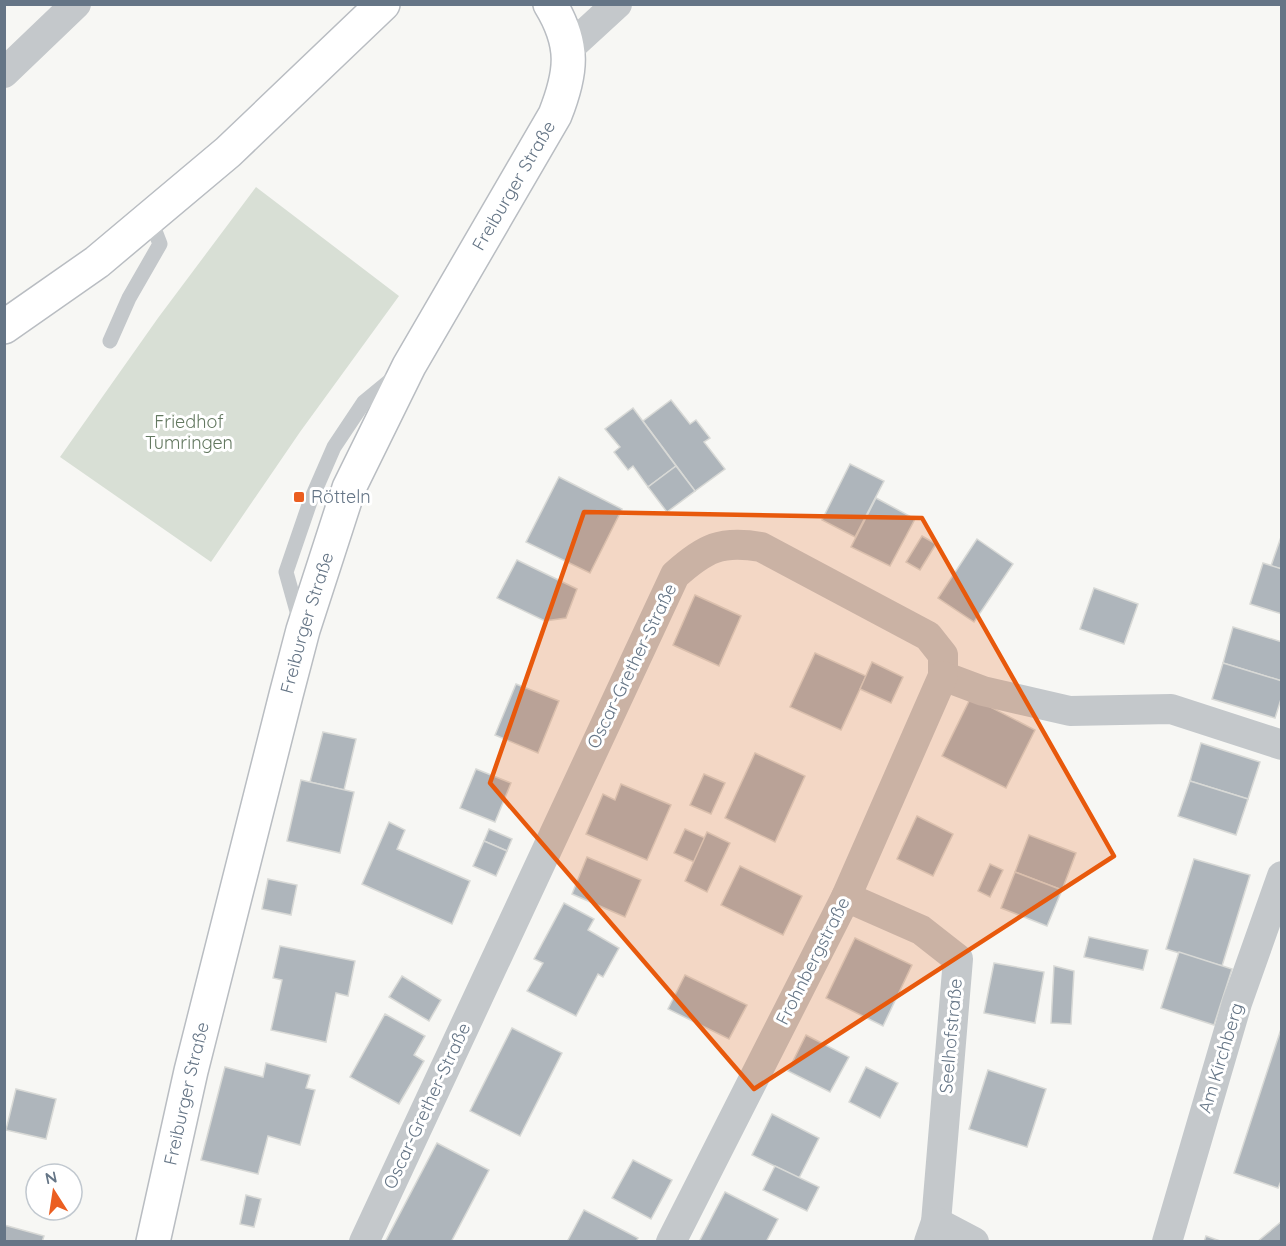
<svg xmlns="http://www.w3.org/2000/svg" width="1286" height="1246" viewBox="0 0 1286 1246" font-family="Quicksand,sans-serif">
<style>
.green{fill:#d8dfd5}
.building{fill:#aeb5bb;stroke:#d8d9d6;stroke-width:1.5}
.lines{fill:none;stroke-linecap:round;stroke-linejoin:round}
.secondary-casing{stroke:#b9bdc2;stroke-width:36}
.lane{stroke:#c4c8cb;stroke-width:15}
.street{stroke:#c4c8cb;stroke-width:30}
.secondary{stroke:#fff;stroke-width:33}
.marked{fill:#e8590c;fill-opacity:0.2;stroke:#e8590c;stroke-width:4.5;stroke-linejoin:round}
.poi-dot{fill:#eb5e20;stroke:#fff;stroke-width:2}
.labels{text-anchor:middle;stroke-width:6;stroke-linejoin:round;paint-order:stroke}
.street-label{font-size:18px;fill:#657586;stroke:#fff}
.park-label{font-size:18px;fill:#637860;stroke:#fff}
.poi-label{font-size:18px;fill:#657586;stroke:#fff;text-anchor:start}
</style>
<rect width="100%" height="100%" fill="#f7f7f4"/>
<path class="green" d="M 256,187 L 399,296 L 300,432 L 211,562 L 60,457 L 158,318 Z"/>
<g class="building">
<path d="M 671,400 L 690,424 L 696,420 L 710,438 L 704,442 L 725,469 L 695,491 L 643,421 Z"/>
<path d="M 633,408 L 676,466 L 648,487 L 633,466 L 628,470 L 614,452 L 620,447 L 605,429 Z"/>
<path d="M 850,464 L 884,481 L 855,537 L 822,520 Z"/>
<path d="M 676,466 L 695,491 L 667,512 L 648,487 Z"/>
<path d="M 559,477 L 622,509 L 590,573 L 526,542 Z"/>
<path d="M 876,498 L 915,519 L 890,566 L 851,547 Z"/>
<path d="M 1282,534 L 1282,569 L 1271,566 Z"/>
<path d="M 922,536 L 936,544 L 920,570 L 906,562 Z"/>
<path d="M 977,539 L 1013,564 L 974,622 L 938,598 Z"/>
<path d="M 517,560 L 577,589 L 566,618 L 545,621 L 497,598 Z"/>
<path d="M 1263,563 L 1282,569 L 1282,614 L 1250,604 Z"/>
<path d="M 1094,588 L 1138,604 L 1124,644 L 1080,629 Z"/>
<path d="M 695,595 L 741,616 L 719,666 L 673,645 Z"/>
<path d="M 1233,627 L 1282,642 L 1282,681 L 1223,663 Z"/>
<path d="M 815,653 L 866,676 L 841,730 L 790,707 Z"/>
<path d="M 872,662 L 903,677 L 891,703 L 860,689 Z"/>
<path d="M 1223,663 L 1282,681 L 1282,696 L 1275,718 L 1212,699 Z"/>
<path d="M 516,684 L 559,701 L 538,753 L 495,735 Z"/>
<path d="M 971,697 L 1035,730 L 1006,788 L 942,756 Z"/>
<path d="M 323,732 L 356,739 L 344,790 L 310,782 Z"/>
<path d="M 1201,743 L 1260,762 L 1248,799 L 1190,781 Z"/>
<path d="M 755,753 L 805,776 L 775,842 L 725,818 Z"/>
<path d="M 476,769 L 511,783 L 495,822 L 460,808 Z"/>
<path d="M 704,774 L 725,783 L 711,814 L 690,805 Z"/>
<path d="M 301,780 L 354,792 L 340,853 L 287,841 Z"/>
<path d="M 1190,781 L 1248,799 L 1236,835 L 1178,816 Z"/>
<path d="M 621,784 L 671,805 L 647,860 L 586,834 L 603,794 L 615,800 Z"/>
<path d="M 917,816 L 953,834 L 933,876 L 897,859 Z"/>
<path d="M 389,822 L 405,830 L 397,849 L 470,881 L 452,924 L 362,884 Z"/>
<path d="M 489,829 L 512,839 L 507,851 L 484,841 Z"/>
<path d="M 685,829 L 705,838 L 694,862 L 674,853 Z"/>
<path d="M 707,832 L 730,843 L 707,892 L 685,881 Z"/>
<path d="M 1029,835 L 1076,853 L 1062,890 L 1015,872 Z"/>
<path d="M 484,841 L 507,851 L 496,876 L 473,866 Z"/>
<path d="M 587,857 L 641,880 L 625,917 L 572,894 Z"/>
<path d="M 1194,859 L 1250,875 L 1222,966 L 1166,949 Z"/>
<path d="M 990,864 L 1003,870 L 990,897 L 978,891 Z"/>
<path d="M 740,866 L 802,896 L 783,935 L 721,905 Z"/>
<path d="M 1015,872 L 1062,890 L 1047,926 L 1001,908 Z"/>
<path d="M 268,879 L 297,885 L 291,915 L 262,909 Z"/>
<path d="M 564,903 L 594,919 L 588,930 L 619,948 L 603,977 L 598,974 L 576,1016 L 527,991 L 543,963 L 534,959 Z"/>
<path d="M 1089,937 L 1148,950 L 1143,970 L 1084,957 Z"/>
<path d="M 855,938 L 912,965 L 883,1026 L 826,998 Z"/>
<path d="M 280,946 L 355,961 L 348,996 L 336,993 L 326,1042 L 271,1030 L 282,980 L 273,978 Z"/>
<path d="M 1179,952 L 1232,969 L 1214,1025 L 1161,1008 Z"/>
<path d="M 994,963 L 1044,972 L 1035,1023 L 984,1013 Z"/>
<path d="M 1054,966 L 1074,971 L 1071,1024 L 1051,1023 Z"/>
<path d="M 685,975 L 747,1005 L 729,1039 L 668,1009 Z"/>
<path d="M 402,976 L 441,1000 L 429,1021 L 389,997 Z"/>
<path d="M 385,1014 L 425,1036 L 414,1055 L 424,1061 L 399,1104 L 350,1077 Z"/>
<path d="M 1282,1026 L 1282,1179 L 1278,1188 L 1234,1173 Z"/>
<path d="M 512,1028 L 562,1053 L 520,1136 L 470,1111 Z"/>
<path d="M 806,1035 L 849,1057 L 830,1092 L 788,1071 Z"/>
<path d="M 266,1063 L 310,1075 L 306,1088 L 315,1090 L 300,1145 L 268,1136 L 258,1174 L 201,1160 L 225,1067 L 263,1077 Z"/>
<path d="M 866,1067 L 898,1083 L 880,1118 L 849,1102 Z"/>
<path d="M 988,1070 L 1046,1089 L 1027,1147 L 969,1129 Z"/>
<path d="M 16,1089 L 56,1099 L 46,1139 L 6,1130 Z"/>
<path d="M 772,1114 L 819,1138 L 799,1178 L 752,1155 Z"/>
<path d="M 437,1143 L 489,1170 L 451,1242 L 385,1242 Z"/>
<path d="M 633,1160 L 672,1180 L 651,1219 L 612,1198 Z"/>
<path d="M 775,1166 L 819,1187 L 807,1211 L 763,1190 Z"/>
<path d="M 725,1192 L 778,1219 L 766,1242 L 699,1242 Z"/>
<path d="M 246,1195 L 261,1199 L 254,1227 L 240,1224 Z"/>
<path d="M 584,1210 L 638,1238 L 636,1242 L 567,1242 Z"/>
<path d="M 1282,1221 L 1282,1242 L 1257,1242 Z"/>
<path d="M 4,1225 L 44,1236 L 42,1242 L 4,1242 Z"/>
<path d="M 1206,1236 L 1223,1242 L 1204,1242 Z"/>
</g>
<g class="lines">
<defs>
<g id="secondary">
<path d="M 4,327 L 97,262 L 228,152 L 383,4"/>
<path id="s1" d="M 153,1242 L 191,1071 L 286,695 L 303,630 L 349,488 L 409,366 L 555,115 C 572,72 575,45 550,4"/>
</g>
</defs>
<use href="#secondary" class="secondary-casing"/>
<g class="lane">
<path d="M 110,341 L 129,298 L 160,244 L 150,218"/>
<path d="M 300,622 L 286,572 L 310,502 L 334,447 L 364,402 L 392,379"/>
</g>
<g class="street">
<path d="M 568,49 L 617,4"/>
<path d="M 4,73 L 76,4"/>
<path d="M 846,897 L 921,930 L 958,959 L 936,1222 L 929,1242"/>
<path d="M 936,1222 L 974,1242"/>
<path d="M 364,1242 L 675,575 C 705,548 721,540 761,547 L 928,636 L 943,655 L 943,676 L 983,691 L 1070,711 L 1171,709 L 1282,745"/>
<path d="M 671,1242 L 846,897 L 943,676"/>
<path d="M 1167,1242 L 1237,1003 L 1282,876"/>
</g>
<use href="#secondary" class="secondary"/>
</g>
<path class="marked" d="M 584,512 L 922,518 L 1114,856 L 754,1089 L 490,783 Z"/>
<rect class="poi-dot" x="293" y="491" width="12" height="12" rx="3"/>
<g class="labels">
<g class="street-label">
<text dy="6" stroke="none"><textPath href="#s1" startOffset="1124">Freiburger Straße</textPath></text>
<text dy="6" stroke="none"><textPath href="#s1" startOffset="638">Freiburger Straße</textPath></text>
<text transform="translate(632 666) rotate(-64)" y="6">Oscar-Grether-Straße</text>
<text transform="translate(813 961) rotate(-63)" y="6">Frohnbergstraße</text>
<text transform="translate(951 1036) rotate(-85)" y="6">Seelhofstraße</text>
<text transform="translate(1221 1058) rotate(-73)" y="6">Am Kirchberg</text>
<text dy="6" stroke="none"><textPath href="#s1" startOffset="152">Freiburger Straße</textPath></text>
<text transform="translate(427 1106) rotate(-65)" y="6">Oscar-Grether-Straße</text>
</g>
<g class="park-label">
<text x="189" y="428">Friedhof<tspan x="189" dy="21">Tumringen</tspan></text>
</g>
<g class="poi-label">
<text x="311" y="503">Rötteln</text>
</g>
</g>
<rect width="1286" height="1246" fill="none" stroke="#657586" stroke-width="12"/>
<g transform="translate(54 1192) rotate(348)"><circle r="28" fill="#ffffff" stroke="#c1c8cf" stroke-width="1.5"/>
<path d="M0-4.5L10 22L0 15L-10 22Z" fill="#eb5e20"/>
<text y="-9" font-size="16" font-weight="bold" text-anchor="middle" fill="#657586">N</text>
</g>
</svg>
